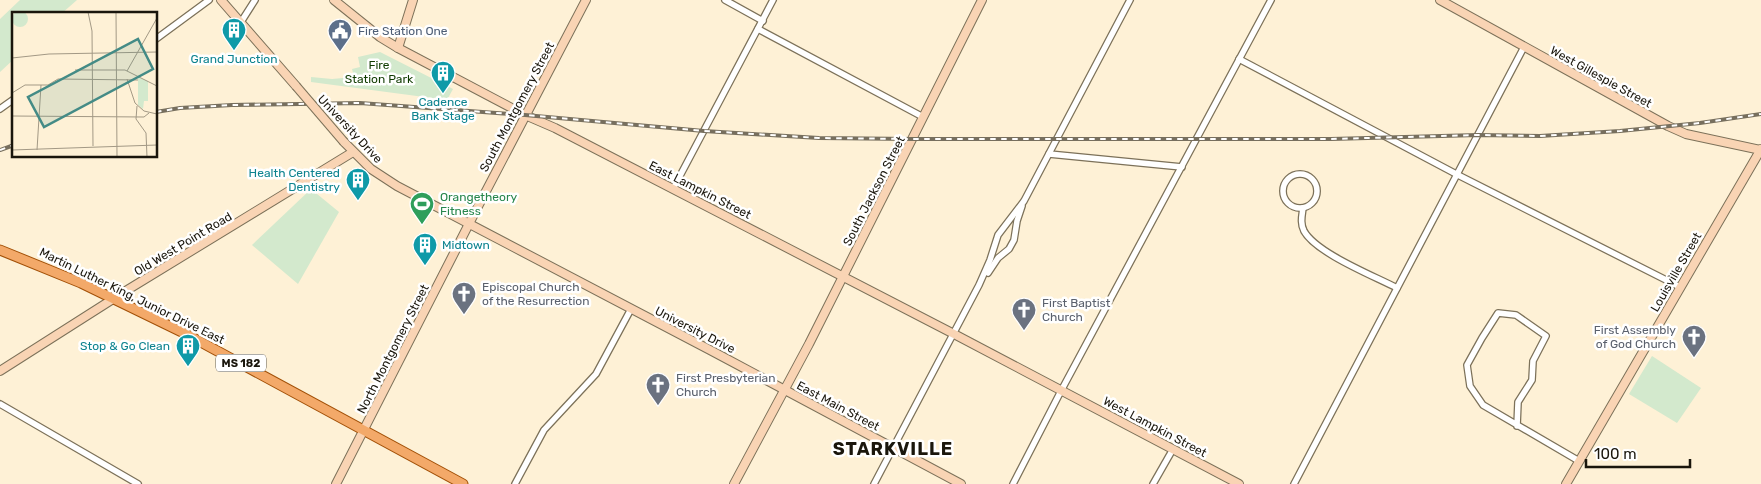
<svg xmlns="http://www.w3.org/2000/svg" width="1761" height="484" viewBox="0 0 1761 484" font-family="Rubik,sans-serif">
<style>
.green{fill:#d3e9cd}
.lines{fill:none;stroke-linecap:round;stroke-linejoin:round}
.street-casing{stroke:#7c7159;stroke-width:8}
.secondary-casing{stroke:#7c7159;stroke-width:10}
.primary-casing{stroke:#a25007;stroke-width:11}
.street{stroke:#fff;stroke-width:5.5}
.secondary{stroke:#f9d4b4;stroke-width:8}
.primary{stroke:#f3a969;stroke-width:9}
.rail-casing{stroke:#776f5e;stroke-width:4}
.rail{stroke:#fff;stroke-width:2;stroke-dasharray:5.5;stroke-linecap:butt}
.secondary-bridge-casing{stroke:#7c7159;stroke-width:10;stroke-linecap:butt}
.secondary-bridge{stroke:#f9d4b4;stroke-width:8}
.labels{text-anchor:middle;stroke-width:5;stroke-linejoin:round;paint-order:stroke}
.shield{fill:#fff;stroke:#5f5c55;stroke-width:1}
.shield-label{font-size:11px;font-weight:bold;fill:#1a160c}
.service-label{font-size:12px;fill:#4e5e75;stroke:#fff;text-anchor:start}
.culture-label{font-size:12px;fill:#0d838f;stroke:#fff}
.park-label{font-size:12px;fill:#103b00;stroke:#fff}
.street-label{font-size:12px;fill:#1a160c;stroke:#fff}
.leisure-label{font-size:12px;fill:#27864d;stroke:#fff;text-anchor:start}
.worship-label{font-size:12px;fill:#5b616d;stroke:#fff;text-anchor:start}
.district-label{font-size:18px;font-weight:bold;letter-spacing:1px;fill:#1a160c;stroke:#fff}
.inset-road{fill:none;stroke:#a39985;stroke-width:1}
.view{fill:#448b86;fill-opacity:0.15;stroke:#448b86;stroke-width:2.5}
.inset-edge{fill:none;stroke:#1a160c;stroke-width:2.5}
</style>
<rect width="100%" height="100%" fill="#fef1d6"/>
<g class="green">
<path d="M 20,0 L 77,0 L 61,14 L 14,14 L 14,59 L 0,72 L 0,19 Z"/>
<path d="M 380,52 L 453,89 L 447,100 L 311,82 L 311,77 L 332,79 L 354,77 L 352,69 L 360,67 L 358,57 Z"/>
<path d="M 311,189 L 339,212 L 298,284 L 252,245 Z"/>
<path d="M 1652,356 L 1701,388 L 1677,423 L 1629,394 Z"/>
</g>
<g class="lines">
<defs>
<g id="street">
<path d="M 725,0 L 763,21"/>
<path d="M 241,22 L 255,0"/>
<path d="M 758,29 L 923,117"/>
<path d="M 156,39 L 209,0"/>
<path d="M 1239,59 L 1458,175 L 1680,287"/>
<path d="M 0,109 L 14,99"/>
<path d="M 1049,154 L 1182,167"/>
<circle cx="1300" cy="191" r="17"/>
<path d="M 673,189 L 773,0"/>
<path d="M 1303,208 C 1302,216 1300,223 1304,231 C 1316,253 1374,276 1397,288"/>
<path d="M 988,273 L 998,258 L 1009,249 L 1014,240 L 1017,221 L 1022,206"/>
<path d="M 0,404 L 138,484"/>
<path d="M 1517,426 L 1518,402 L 1532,380 L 1533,361 L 1546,336 L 1516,315 L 1498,313 L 1482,338 L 1467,365 L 1470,386 L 1483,405 L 1579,461"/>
<path d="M 515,484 L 544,430 L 596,374 L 631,309"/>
<path d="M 874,484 L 979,285 L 990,260 L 998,235 L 1024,201 L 1130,0"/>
<path d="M 1013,484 L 1061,391 L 1271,0"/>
<path d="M 1153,484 L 1173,449"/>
<path d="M 1294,484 L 1524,47"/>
</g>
<g id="secondary">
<path d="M 221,0 L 296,86"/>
<path d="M 334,0 L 380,37 L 398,48 L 525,115 L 555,128 L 954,334 L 1239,484"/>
<path d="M 1440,0 L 1668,126 L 1686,134 L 1761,150"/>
<path d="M 398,48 L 413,0"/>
<path d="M 344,142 L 371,169 L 397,186 L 710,350 L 961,484"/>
<path d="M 0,371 L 124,292 L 353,152"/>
<path d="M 336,484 L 473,216 L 586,0"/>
<path d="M 734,484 L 809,344 L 982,0"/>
<path d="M 1566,484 L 1761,149"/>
</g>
<path id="primary" d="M 0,250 L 81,283 L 186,334 L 463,484"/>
</defs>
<use href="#street" class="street-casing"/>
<use href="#secondary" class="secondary-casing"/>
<use href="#primary" class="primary-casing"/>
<use href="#street" class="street"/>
<use href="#secondary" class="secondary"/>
<use href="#primary" class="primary"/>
<defs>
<g id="rail">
<path d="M 156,112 L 180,108 L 232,105 L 360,103 L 525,115 L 704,131 L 819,138 L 912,139 L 1331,139 L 1478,135 L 1540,136 L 1620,131 L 1700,123 L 1761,114"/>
<path d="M 0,150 L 14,145"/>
</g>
</defs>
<use href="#rail" class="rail-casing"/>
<use href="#rail" class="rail"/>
<defs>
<path id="secondary-bridge" d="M 296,86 L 344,142"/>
</defs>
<use href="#secondary-bridge" class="secondary-bridge-casing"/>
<use href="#secondary-bridge" class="secondary-bridge"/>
</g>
<defs>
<symbol id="building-pin" viewBox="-11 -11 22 30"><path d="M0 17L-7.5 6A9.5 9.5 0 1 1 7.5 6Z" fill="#0f9aa8" stroke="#fff"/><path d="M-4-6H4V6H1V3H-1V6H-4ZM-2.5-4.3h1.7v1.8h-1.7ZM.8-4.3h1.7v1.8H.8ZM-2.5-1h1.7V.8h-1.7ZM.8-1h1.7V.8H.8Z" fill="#fff"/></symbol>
<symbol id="civic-pin" viewBox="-11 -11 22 30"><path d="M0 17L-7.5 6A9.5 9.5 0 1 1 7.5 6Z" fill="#5c6f8a" stroke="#fff"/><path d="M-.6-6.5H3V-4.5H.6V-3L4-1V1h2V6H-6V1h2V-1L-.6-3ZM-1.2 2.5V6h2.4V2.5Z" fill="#fff"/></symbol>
<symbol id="stadium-pin" viewBox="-11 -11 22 30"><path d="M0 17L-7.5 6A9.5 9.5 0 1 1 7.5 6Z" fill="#2e9e5b" stroke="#fff"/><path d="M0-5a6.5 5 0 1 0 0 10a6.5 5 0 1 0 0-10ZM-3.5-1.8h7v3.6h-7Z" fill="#fff"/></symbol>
<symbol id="church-pin" viewBox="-11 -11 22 30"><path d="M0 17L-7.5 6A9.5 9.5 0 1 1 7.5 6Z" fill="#6b7280" stroke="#fff"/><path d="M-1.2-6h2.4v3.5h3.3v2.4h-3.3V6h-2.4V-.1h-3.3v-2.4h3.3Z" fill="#fff"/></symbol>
</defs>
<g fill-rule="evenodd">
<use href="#building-pin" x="220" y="16" width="28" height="38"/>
<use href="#civic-pin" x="326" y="17" width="28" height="38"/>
<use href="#building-pin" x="429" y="59" width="28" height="38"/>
<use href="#building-pin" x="344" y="166" width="28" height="38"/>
<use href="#stadium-pin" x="408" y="190" width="28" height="38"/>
<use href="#building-pin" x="411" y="231" width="28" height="38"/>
<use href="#church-pin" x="450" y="280" width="28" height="38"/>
<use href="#church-pin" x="1010" y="296" width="28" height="38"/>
<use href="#church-pin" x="1680" y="323" width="28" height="38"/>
<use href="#building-pin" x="174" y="332" width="28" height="38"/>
<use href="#church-pin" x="644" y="371" width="28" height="38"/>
</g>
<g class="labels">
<rect class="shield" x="216" y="354.5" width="50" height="17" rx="4"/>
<g class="shield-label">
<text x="241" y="367">MS 182</text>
</g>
<g class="service-label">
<text x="358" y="35">Fire Station One</text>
</g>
<g class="culture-label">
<text x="234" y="63">Grand Junction</text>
<text x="443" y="106">Cadence<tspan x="443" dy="14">Bank Stage</tspan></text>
<text x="340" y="177" text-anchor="end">Health Centered<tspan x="340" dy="14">Dentistry</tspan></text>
<text x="442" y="249" text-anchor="start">Midtown</text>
<text x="170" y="350" text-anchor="end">Stop &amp; Go Clean</text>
</g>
<g class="park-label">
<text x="379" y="69">Fire<tspan x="379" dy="14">Station Park</tspan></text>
</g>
<g class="street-label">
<text transform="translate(1601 77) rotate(29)" y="4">West Gillespie Street</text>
<text transform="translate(517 107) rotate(-62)" y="4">South Montgomery Street</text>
<text transform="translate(350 129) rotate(47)" y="4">University Drive</text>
<text transform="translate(700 190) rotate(27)" y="4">East Lampkin Street</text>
<text transform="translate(874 191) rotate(-63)" y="4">South Jackson Street</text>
<text transform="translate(183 244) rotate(-31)" y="4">Old West Point Road</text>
<text transform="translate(1676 272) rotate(-60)" y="4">Louisville Street</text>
<text transform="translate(132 296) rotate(26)" y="4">Martin Luther King, Junior Drive East</text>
<text transform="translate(695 330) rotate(27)" y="4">University Drive</text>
<text transform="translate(393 349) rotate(-63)" y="4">North Montgomery Street</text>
<text transform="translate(838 406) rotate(28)" y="4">East Main Street</text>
<text transform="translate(1155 427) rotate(28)" y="4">West Lampkin Street</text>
</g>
<g class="leisure-label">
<text x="440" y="201">Orangetheory<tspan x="440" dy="14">Fitness</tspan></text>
</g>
<g class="worship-label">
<text x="482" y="291">Episcopal Church<tspan x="482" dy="14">of the Resurrection</tspan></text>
<text x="1042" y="307">First Baptist<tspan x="1042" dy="14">Church</tspan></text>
<text x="1676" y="334" text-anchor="end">First Assembly<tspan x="1676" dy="14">of God Church</tspan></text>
<text x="676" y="382">First Presbyterian<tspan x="676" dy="14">Church</tspan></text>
</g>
<g class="district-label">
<text x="893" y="455">STARKVILLE</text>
</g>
</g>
<g transform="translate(12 12)">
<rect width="145" height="145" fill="#fef1d6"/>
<path d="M0 7a8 8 0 1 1 16 0a8 8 0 1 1-16 0ZM 126,65 L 136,69 L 136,89 L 132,89 L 131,97 L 126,93 Z" fill="#d3e9cd"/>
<path class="inset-road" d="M 76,0 L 80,19 L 81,134M 104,0 L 105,145M 0,46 L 37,42 L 145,40M 63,58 L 113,58 L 145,74M 115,59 L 145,6M 115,67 L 123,91 L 132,99 L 145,102M 0,81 L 13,73 L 36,73 L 46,67 L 126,68M 125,94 L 124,107 L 134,121 L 135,145M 0,104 L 132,105 L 137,101M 0,138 L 145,133M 25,138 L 29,73"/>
<path class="view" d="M 126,27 L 141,57 L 32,115 L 16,85 Z"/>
<rect width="145" height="145" class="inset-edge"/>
</g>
<path d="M1586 459v8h104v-8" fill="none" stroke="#1a160c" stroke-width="2.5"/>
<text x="1594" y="459" font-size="15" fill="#1a160c" stroke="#ffffff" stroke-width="4" paint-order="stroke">100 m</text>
</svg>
